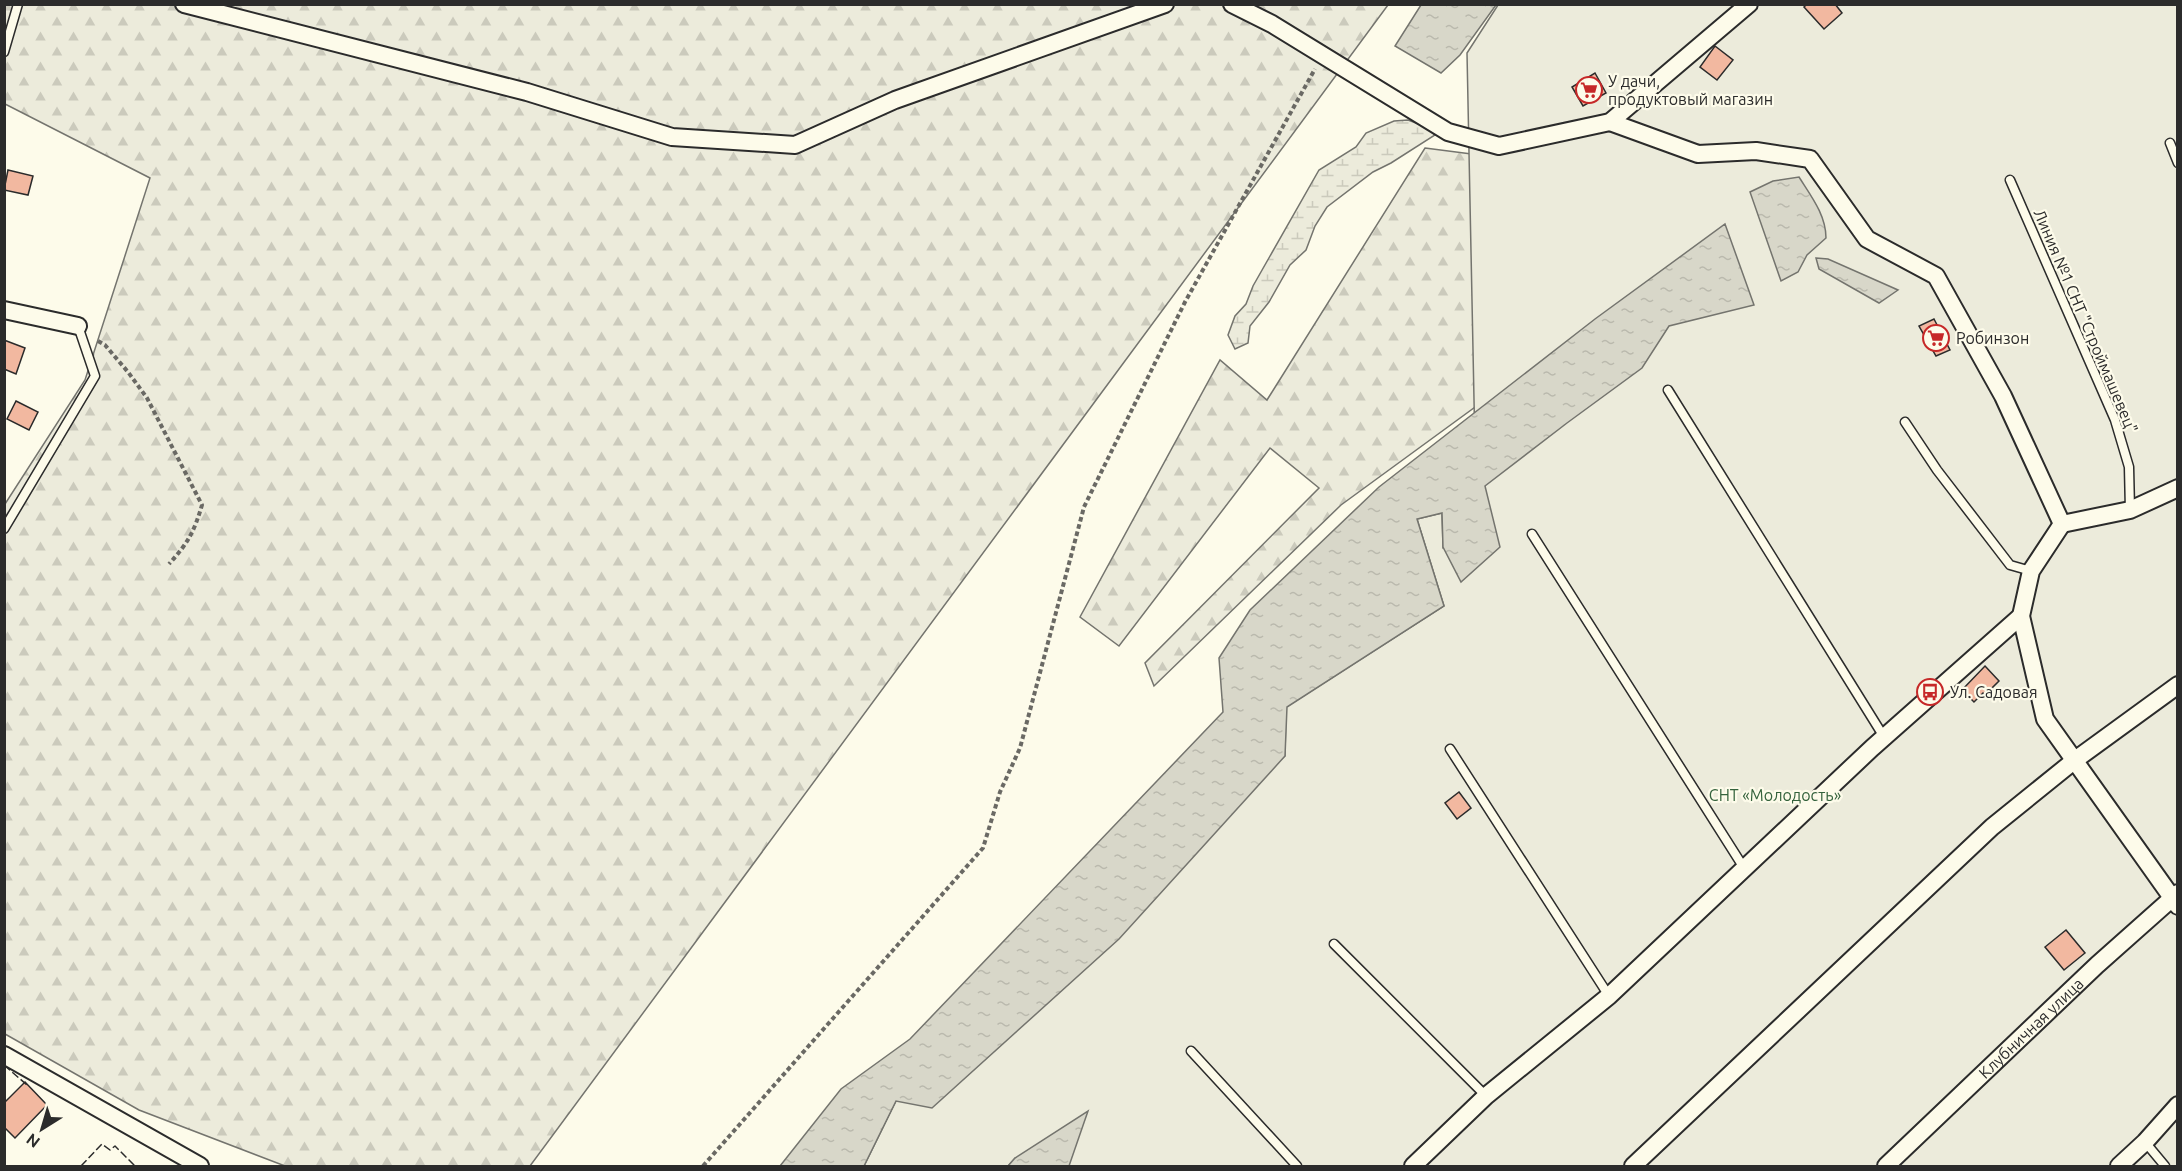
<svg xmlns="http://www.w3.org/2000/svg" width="2182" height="1171" viewBox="0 0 2182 1171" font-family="Ubuntu,sans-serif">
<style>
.forest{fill:url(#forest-firs);stroke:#74746e;stroke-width:1.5}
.wetland{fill:url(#wetland-marsh);stroke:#74746e;stroke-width:1.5}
.garden{fill:#ecebdb;stroke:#74746e;stroke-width:1.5}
.water{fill:url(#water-ripples);stroke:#74746e;stroke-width:1.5}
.building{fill:#f2b8a0;stroke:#2b2b2b;stroke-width:1.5}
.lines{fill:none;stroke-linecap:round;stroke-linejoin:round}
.lane-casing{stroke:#2b2b2b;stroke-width:11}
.street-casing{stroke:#2b2b2b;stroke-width:20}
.path{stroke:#6a6964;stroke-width:4;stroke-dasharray:4.5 3;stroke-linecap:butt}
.lane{stroke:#fdfbea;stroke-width:8}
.street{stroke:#fdfbea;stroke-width:16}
.fence{stroke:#2b2b2b;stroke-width:1.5;stroke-dasharray:8 3;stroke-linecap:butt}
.labels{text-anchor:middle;stroke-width:4.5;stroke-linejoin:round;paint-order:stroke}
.poi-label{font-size:16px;fill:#2b2b2b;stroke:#fdfbea;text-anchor:start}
.street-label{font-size:16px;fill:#2b2b2b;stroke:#fdfbea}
.park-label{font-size:16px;fill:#34623c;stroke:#fdfbea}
</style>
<defs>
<pattern id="forest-firs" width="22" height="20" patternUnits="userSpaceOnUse" patternTransform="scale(1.5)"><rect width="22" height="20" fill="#ecebdb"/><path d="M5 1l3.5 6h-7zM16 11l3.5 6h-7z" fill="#cbcabc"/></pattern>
<pattern id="wetland-marsh" width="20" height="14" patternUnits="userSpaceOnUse" patternTransform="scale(1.5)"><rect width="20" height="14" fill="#ecebdb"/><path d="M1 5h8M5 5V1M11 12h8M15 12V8" fill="none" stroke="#cbcabc"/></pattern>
<pattern id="water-ripples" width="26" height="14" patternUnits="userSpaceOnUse" patternTransform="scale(1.5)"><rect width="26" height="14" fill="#d8d7c9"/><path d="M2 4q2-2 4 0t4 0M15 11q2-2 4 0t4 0" fill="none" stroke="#bab9ad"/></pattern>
</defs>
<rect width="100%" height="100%" fill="#fdfbea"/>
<g class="forest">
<path d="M 5,5 L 1388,5 L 530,1166 L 285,1166 L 139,1110 L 5,1034 L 5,504 L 85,380 L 150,178 L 5,104 Z"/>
<path d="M 1425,148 L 1558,165 L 1790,177 L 1341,505 L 1154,686 L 1145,663 L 1319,488 L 1270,448 L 1119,646 L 1080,617 L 1220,360 L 1267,400 Z"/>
</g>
<path class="wetland" d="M 1408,120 L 1424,126 L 1435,135 L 1391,163 L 1373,172 L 1327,207 L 1315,226 L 1306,250 L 1290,265 L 1269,302 L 1250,326 L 1248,343 L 1235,349 L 1228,335 L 1235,316 L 1246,304 L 1253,286 L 1319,170 L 1356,147 L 1366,133 L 1394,121 Z"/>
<path class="garden" d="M 1498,5 L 2177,5 L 2177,1166 L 1047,1166 L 1015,1158 L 1008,1166 L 864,1166 L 896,1101 L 1285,756 L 1286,707 L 1444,606 L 1417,519 L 1442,513 L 1443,547 L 1484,487 L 1475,449 L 1467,53 Z"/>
<g class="water">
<path d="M 1421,5 L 1421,4 L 1496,5 L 1460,55 L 1441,73 L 1395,46 Z"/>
<path d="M 1799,177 C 1811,196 1826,215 1826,238 L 1807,255 L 1798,272 L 1781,281 L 1750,192 L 1773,181 Z"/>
<path d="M 1725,224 L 1754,305 L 1669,326 L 1642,368 L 1567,423 L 1485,486 L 1500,547 L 1461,582 L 1443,547 L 1442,513 L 1417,519 L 1444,606 L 1287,707 L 1285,756 L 1119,939 L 932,1108 L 896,1101 L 864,1166 L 780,1166 L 841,1089 L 910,1039 L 1223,712 L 1219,658 L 1250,610 L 1379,487 L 1595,319 Z"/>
<path d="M 1816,258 L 1828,259 L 1898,290 L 1879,303 L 1819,269 Z"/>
<path d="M 1088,1111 L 1069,1166 L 1008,1166 L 1015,1158 Z"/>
</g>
<g class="building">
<path d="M 1807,4 L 1835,4 L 1842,13 L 1824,29 L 1804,7 Z"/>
<path d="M 1715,46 L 1733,60 L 1717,80 L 1700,67 Z"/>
<path d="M 1595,73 L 1606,93 L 1583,106 L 1572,87 Z"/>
<path d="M 8,170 L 33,176 L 28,195 L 4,190 Z"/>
<path d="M 1934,319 L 1950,350 L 1936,356 L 1919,326 Z"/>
<path d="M 4,340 L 25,348 L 16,374 L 4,369 Z"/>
<path d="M 16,401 L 38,412 L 29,430 L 7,419 Z"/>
<path d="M 1985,666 L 1999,681 L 1991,689 L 1994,691 L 1987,697 L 1983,693 L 1974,702 L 1962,690 Z"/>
<path d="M 1459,792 L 1471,808 L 1457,819 L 1445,803 Z"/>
<path d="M 2066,930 L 2085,953 L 2064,970 L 2045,947 Z"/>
<path d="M 25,1082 L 47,1105 L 15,1138 L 4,1127 L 4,1103 Z"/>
</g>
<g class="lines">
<defs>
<g id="lane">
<path d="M 4,52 L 18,4"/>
<path d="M 2170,143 L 2178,163"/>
<path d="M 2010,180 L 2115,420 L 2129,467 L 2130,510"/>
<path d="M 1668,390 L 1884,737"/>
<path d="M 1905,422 L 1937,470 L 2010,565 L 2031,571"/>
<path d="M 4,529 L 95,376 L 78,326"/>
<path d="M 1532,534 L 1744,868"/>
<path d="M 1450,749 L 1609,996"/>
<path d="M 1334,944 L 1486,1096"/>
<path d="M 1191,1051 L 1297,1166"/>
<path d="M 2145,1142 L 2165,1166"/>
</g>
<g id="street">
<path d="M 184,4 L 527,92 L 672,137 L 795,145 L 895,100 L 1165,4"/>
<path d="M 1232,4 L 1272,24 L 1448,132 L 1499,146 L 1610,122 L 1749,4"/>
<path d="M 1610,122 L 1698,154 L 1756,151 L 1810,159 L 1867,239 L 1936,276 L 2003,396 L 2062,524"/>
<path d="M 4,310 L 78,326"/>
<path d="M 2062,524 L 2031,571 L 2021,616 L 2045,719 L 2178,906"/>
<path d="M 2062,524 L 2130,510 L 2178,488"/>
<path d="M 4,1055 L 200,1166"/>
<path d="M 1413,1166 L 1486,1096 L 1609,996 L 1872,748 L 2021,616"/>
<path d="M 1633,1166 L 1992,827 L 2075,760 L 2178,685"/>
<path id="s1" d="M 1886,1166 L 2097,965 L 2178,893"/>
<path d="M 2119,1166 L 2145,1142 L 2178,1105"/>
</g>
</defs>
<use href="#lane" class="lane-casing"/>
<use href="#street" class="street-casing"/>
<g class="path">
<path d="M 98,341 L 105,345 L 128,372 L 147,398 L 202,505 C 194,532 188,543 169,564"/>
<path d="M 703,1166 L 983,848 L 1000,792 L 1020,748 L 1084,507 L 1185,302 L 1315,69"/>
</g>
<use href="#lane" class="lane"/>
<use href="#street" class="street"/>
<g class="fence">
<path d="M 4,1065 L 27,1085"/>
<path d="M 81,1166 L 102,1144 L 110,1150 L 115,1146 L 135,1166"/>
</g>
</g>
<defs>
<symbol id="supermarket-ring" viewBox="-11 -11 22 22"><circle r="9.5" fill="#fdfbea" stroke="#c62828" stroke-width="1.5"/><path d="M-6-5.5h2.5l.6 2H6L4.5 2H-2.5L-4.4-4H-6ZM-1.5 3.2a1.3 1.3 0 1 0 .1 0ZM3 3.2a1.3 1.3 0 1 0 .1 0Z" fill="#c62828"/></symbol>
<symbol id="bus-ring" viewBox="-11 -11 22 22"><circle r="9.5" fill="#fdfbea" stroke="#c62828" stroke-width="1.5"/><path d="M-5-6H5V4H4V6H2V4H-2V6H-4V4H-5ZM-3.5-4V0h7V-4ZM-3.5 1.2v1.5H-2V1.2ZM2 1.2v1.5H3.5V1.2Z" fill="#c62828"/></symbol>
</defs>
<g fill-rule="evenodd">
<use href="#supermarket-ring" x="1574" y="75" width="30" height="30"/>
<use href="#supermarket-ring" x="1921" y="323" width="30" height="30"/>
<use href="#bus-ring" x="1915" y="677" width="30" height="30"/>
</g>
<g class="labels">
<g class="poi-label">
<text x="1608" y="87">У дачи,<tspan x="1608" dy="18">продуктовый магазин</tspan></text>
<text x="1956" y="344">Робинзон</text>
<text x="1950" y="698">Ул. Садовая</text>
</g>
<g class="street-label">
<text transform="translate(2086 321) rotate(67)" y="6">Линия №1 СНТ "Строймашевец"</text>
<text dy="6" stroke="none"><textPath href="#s1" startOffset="200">Клубничная улица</textPath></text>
</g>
<g class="park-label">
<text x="1775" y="801">СНТ «Молодость»</text>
</g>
</g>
<rect width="2182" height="1171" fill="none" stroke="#2b2b2b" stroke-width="12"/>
<g transform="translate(42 1129) rotate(217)" stroke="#fdfbea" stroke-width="4.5" paint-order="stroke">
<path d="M0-4.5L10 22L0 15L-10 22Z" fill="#2b2b2b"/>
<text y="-9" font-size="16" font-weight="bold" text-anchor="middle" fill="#2b2b2b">N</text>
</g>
</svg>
